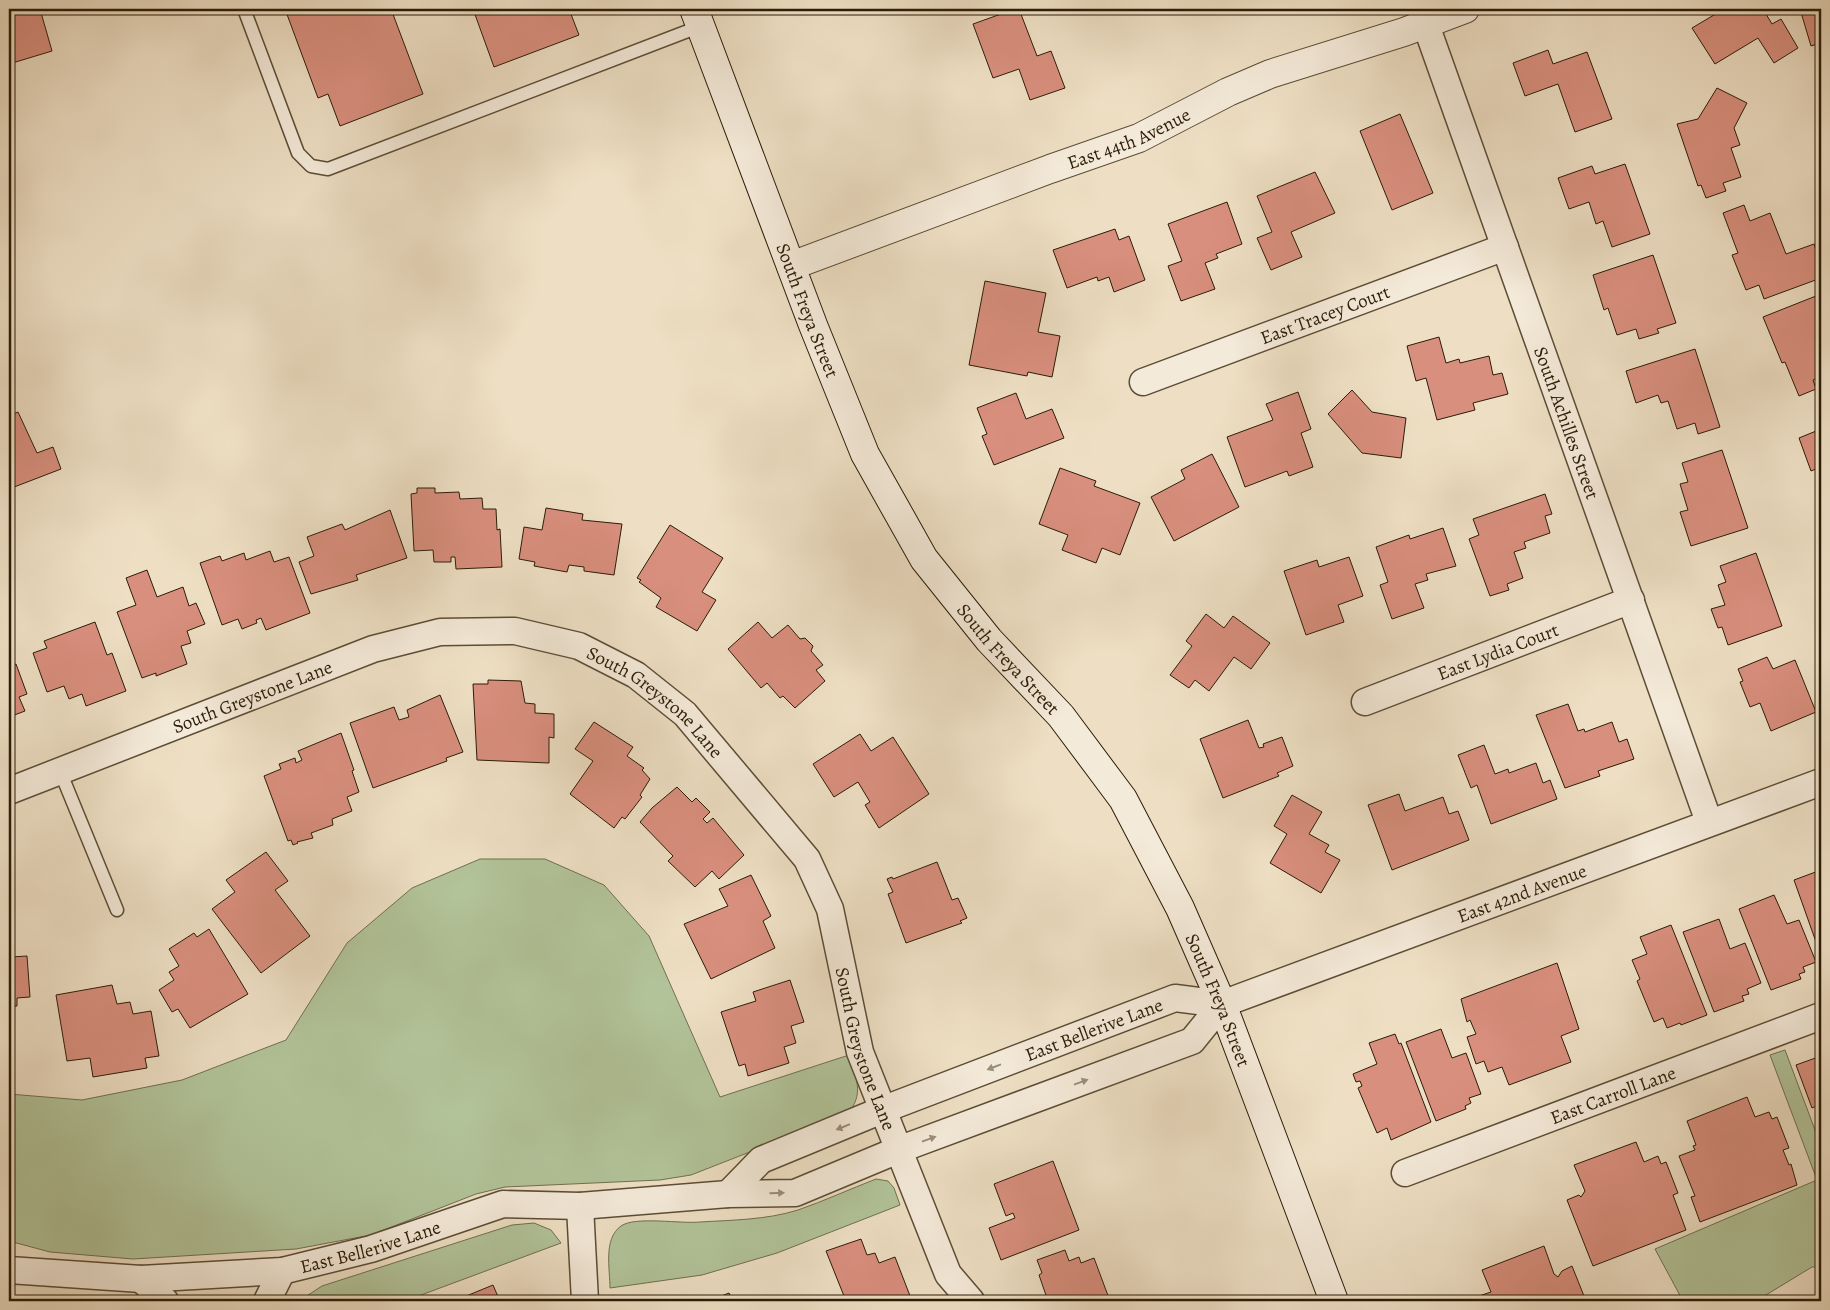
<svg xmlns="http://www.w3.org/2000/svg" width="1830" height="1310" viewBox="0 0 1830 1310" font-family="Alegreya,serif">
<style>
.green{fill:#b2c399;stroke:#6e7050}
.building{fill:#d98f7e;stroke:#2b1c07}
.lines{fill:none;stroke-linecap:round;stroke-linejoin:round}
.service-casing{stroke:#5c4d36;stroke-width:15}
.minor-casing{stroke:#5c4d36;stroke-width:29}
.tertiary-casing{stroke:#5c4d36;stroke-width:30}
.secondary-casing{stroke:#2b1c07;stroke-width:30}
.service{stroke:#f4ead9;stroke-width:12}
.minor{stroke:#f4ead9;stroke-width:26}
.tertiary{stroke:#f4ead9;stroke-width:28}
.secondary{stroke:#f4ead9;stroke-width:28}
.oneway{fill:#9a8d7a}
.labels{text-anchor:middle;stroke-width:4.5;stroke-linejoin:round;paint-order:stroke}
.street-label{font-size:19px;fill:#2b1c07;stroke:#f4ead9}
</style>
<rect width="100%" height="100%" fill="#eedfc4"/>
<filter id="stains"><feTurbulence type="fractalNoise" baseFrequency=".004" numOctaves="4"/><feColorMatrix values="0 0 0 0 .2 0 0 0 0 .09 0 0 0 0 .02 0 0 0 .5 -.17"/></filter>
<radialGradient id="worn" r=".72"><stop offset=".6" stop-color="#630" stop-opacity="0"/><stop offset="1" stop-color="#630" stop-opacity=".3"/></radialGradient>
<g class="green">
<path d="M 480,859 L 545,859 L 604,885 L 649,936 L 720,1097 L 849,1055 C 856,1077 865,1095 847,1114 L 691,1175 L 660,1180 L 505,1187 L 476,1194 L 371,1235 L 296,1249 L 133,1259 L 50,1252 L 9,1241 L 9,1094 L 82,1100 L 182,1080 L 286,1040 L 347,943 L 412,888 Z"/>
<path d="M 1785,1050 L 1821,1146 L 1821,1267 L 1812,1267 L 1756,1301 L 1683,1301 L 1655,1249 L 1817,1180 L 1770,1055 Z"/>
<path d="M 876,1179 L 888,1181 L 894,1188 L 900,1205 L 777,1253 L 702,1275 L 610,1288 C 610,1269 603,1239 621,1226 C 635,1216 681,1224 700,1222 C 732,1220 766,1220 798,1210 C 824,1201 850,1189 876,1179 Z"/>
<path d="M 534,1223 L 551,1230 L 561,1243 L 405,1301 L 299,1301 L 322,1286 L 512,1225 Z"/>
</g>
<g class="building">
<path d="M 9,9 L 40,9 L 52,51 L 9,64 Z"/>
<path d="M 285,9 L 391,9 L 423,94 L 340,126 L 328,94 L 318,98 Z"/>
<path d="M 473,9 L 569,9 L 579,35 L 494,67 Z"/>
<path d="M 1015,9 L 1019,9 L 1037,56 L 1051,51 L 1065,88 L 1030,100 L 1019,69 L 993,78 L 973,24 Z"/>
<path d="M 1724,9 L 1763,9 L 1772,24 L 1781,19 L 1798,48 L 1774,63 L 1758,38 L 1715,64 L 1692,28 Z"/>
<path d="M 1800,9 L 1821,9 L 1821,43 L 1811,46 Z"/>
<path d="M 1548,50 L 1553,64 L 1587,52 L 1612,119 L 1575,132 L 1558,84 L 1525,96 L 1513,63 Z"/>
<path d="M 1717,88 L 1747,103 L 1734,128 L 1740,145 L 1731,148 L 1741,177 L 1723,183 L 1726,191 L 1706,198 L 1701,185 L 1698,186 L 1677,124 L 1698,119 Z"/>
<path d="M 1400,114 L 1433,193 L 1392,210 L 1360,131 Z"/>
<path d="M 1625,164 L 1650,234 L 1612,247 L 1603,221 L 1596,224 L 1589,202 L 1569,209 L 1558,178 L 1592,166 L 1595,174 Z"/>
<path d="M 1315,172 L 1335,213 L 1291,232 L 1302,257 L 1271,270 L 1257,238 L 1272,232 L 1257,196 Z"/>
<path d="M 1227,202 L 1242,244 L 1216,254 L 1218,258 L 1205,263 L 1215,289 L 1181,301 L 1168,266 L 1182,261 L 1168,224 Z"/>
<path d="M 1744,205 L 1750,221 L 1770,213 L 1786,254 L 1814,244 L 1821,265 L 1821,278 L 1764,299 L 1759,285 L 1746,290 L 1732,255 L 1738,253 L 1723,213 Z"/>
<path d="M 1115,229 L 1119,240 L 1129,236 L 1145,280 L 1114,292 L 1109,277 L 1098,281 L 1097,277 L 1067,288 L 1053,250 Z"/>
<path d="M 1653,255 L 1676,323 L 1657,329 L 1659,333 L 1639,339 L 1636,329 L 1617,335 L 1608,308 L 1604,310 L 1593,275 Z"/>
<path d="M 985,281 L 1046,293 L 1038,332 L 1060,336 L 1052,377 L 1028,372 L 1027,376 L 969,365 Z"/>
<path d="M 1821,294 L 1821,376 L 1813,380 L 1816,389 L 1799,396 L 1785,362 L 1782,363 L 1763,317 Z"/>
<path d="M 1439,337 L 1446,363 L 1459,359 L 1460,363 L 1489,356 L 1493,375 L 1502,373 L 1508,394 L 1473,403 L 1475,410 L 1437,420 L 1426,378 L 1416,381 L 1407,346 Z"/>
<path d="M 1695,349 L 1720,427 L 1698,434 L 1695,423 L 1677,429 L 1668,401 L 1661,403 L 1658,395 L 1636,403 L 1626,371 Z"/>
<path d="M 1352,390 L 1372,412 L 1406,418 L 1401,458 L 1362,453 L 1328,414 Z"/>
<path d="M 1298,392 L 1311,429 L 1301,433 L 1313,467 L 1289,476 L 1287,471 L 1245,487 L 1227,437 L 1273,420 L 1266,404 Z"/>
<path d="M 1016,393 L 1026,419 L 1052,409 L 1064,438 L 994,465 L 982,436 L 987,434 L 977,408 Z"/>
<path d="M 18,412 L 37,453 L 53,447 L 61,469 L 9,489 L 9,416 Z"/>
<path d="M 1821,429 L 1821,483 L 1816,469 L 1811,471 L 1799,438 Z"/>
<path d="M 1722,450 L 1748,528 L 1691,546 L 1680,512 L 1688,510 L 1680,484 L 1688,482 L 1682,463 Z"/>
<path d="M 1212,454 L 1239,507 L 1174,541 L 1151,497 L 1185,479 L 1181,470 Z"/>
<path d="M 1060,468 L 1096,481 L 1094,486 L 1140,503 L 1120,555 L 1102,548 L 1096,563 L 1062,550 L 1068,535 L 1039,524 Z"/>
<path d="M 417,488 L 435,488 L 435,493 L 459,492 L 460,499 L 482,498 L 483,509 L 496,509 L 497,530 L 500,529 L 502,567 L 456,569 L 455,557 L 451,557 L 451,562 L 434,562 L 433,550 L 414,551 L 411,494 L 417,493 Z"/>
<path d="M 1545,494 L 1552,514 L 1545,516 L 1550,533 L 1524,542 L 1526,548 L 1514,552 L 1523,578 L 1507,584 L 1509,590 L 1490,596 L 1469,539 L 1479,535 L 1473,519 Z"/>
<path d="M 546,508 L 583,514 L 582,520 L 622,524 L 614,575 L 584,571 L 584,567 L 569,565 L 567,572 L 534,566 L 535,562 L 519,559 L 524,527 L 542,530 Z"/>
<path d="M 390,510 L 407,558 L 356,575 L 358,580 L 311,594 L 299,562 L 314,556 L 307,537 L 342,524 L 345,530 Z"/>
<path d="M 670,525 L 723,558 L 702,592 L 716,600 L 697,631 L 656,607 L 661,598 L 639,582 L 641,580 L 637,578 Z"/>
<path d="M 1443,528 L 1456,566 L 1426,574 L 1428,580 L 1415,584 L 1424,608 L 1392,619 L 1380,585 L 1388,582 L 1376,547 L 1409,535 L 1410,539 Z"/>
<path d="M 270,551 L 274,562 L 289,557 L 310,613 L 266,630 L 261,618 L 256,620 L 257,623 L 242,629 L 238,619 L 222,625 L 200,563 L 220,556 L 222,561 L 244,553 L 246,560 Z"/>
<path d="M 1756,553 L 1782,626 L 1728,645 L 1722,627 L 1718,628 L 1711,609 L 1725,605 L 1718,585 L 1726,582 L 1720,566 Z"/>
<path d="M 1349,557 L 1363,596 L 1338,605 L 1344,622 L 1306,635 L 1284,571 L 1317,560 L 1319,567 Z"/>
<path d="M 147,570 L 157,597 L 183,587 L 189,606 L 196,603 L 205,624 L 187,631 L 191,643 L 181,646 L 187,664 L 156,676 L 156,673 L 142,678 L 117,612 L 136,605 L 126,578 Z"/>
<path d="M 1206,614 L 1224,628 L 1233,616 L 1270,643 L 1251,669 L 1234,657 L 1209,691 L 1195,680 L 1189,688 L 1170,675 L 1192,646 L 1186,641 Z"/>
<path d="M 95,622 L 107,655 L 112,653 L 126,691 L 86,706 L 82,694 L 69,699 L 64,686 L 47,692 L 33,653 L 47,648 L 44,641 Z"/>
<path d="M 758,622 L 772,638 L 788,625 L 800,639 L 805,638 L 813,646 L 811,651 L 823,665 L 816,670 L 825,681 L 795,708 L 783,696 L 780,698 L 767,683 L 761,688 L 728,649 Z"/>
<path d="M 1767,657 L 1773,669 L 1795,660 L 1816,712 L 1771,731 L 1760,703 L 1750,707 L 1740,682 L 1743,681 L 1738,669 Z"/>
<path d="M 16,664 L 27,694 L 19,697 L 25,711 L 9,717 L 9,667 Z"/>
<path d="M 488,680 L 521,681 L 525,703 L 535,704 L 535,713 L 554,714 L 554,738 L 549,737 L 549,763 L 477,760 L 473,684 L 488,684 Z"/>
<path d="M 440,695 L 463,752 L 446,758 L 447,761 L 373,788 L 350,723 L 394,707 L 399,720 L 409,717 L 407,710 Z"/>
<path d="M 1568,704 L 1578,731 L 1584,729 L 1585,732 L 1612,722 L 1619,742 L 1627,739 L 1634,759 L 1598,771 L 1600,776 L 1565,788 L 1536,715 Z"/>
<path d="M 1248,720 L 1259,748 L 1264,747 L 1263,744 L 1282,737 L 1293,766 L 1277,773 L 1279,776 L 1223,798 L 1200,739 Z"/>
<path d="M 594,722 L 633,747 L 627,756 L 644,768 L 642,770 L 650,779 L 640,795 L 642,797 L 625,819 L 622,817 L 614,828 L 570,794 L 593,761 L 575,749 Z"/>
<path d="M 341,733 L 354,770 L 352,771 L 359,792 L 347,797 L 352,811 L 332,819 L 333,825 L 311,833 L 313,838 L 297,842 L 298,843 L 293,845 L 291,840 L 288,841 L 264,776 L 281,769 L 279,764 L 295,758 L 296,763 L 302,760 L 298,751 Z"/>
<path d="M 860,734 L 871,751 L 893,737 L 929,794 L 879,828 L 865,805 L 870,802 L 858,782 L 834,797 L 813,764 Z"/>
<path d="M 1484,745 L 1495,774 L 1508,769 L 1509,773 L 1536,763 L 1543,783 L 1550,780 L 1557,799 L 1491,824 L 1477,785 L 1471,788 L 1458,755 Z"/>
<path d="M 677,787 L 692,802 L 696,798 L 710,812 L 703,819 L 707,823 L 713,818 L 744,855 L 719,879 L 712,871 L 695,887 L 668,861 L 673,856 L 640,822 L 652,808 Z"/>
<path d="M 1399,794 L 1405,811 L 1443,797 L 1449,814 L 1458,811 L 1469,840 L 1392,870 L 1368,805 Z"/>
<path d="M 1292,795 L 1322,812 L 1309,834 L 1329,845 L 1325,852 L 1340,860 L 1321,893 L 1270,863 L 1287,834 L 1274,826 Z"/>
<path d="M 266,852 L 288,881 L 275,890 L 310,936 L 261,973 L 212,909 L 235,892 L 226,880 Z"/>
<path d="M 937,862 L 952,900 L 958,898 L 967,918 L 960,921 L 962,923 L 906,943 L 888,894 L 893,892 L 887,879 L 892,877 L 893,879 Z"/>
<path d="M 1821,870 L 1821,956 L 1794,880 Z"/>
<path d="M 751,875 L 771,916 L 763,921 L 775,948 L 711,979 L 684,924 L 728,906 L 719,889 Z"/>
<path d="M 1774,895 L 1787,924 L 1799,920 L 1816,962 L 1803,967 L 1805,972 L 1799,974 L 1801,979 L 1771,990 L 1739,909 Z"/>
<path d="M 1719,919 L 1730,949 L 1745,943 L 1761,983 L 1747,989 L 1749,994 L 1742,996 L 1744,1001 L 1714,1012 L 1683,932 Z"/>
<path d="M 1671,925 L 1707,1015 L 1681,1025 L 1680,1023 L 1667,1028 L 1663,1018 L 1654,1022 L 1637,981 L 1640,979 L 1632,960 L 1647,954 L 1640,937 Z"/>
<path d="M 209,929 L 248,994 L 190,1028 L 178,1009 L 172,1012 L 159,990 L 174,980 L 169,972 L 179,966 L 169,949 L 194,933 L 197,937 Z"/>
<path d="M 11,946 L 11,957 L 27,956 L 30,997 L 17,998 L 17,1006 L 9,1007 L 9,947 Z"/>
<path d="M 1557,963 L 1579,1029 L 1561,1036 L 1571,1062 L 1509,1085 L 1502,1067 L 1488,1072 L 1484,1061 L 1476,1064 L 1467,1037 L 1476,1034 L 1470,1020 L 1467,1022 L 1461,999 Z"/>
<path d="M 790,980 L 804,1022 L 791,1026 L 796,1043 L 784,1047 L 789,1063 L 748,1076 L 745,1064 L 739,1066 L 721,1012 L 756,1001 L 753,992 Z"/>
<path d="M 112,985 L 117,1004 L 130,1002 L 133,1014 L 151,1011 L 159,1056 L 145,1058 L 147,1068 L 93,1077 L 90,1058 L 67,1061 L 56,995 Z"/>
<path d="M 1441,1029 L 1452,1058 L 1466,1053 L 1481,1094 L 1469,1098 L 1471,1103 L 1465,1106 L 1466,1109 L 1436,1121 L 1406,1042 Z"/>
<path d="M 1395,1034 L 1399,1044 L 1401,1043 L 1431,1122 L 1391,1140 L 1387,1128 L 1377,1133 L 1358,1088 L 1362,1086 L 1360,1081 L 1356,1082 L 1353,1074 L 1377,1064 L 1369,1043 Z"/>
<path d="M 1821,1056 L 1821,1104 L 1812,1108 L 1796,1065 Z"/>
<path d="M 1747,1097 L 1755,1117 L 1769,1112 L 1772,1119 L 1777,1117 L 1789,1148 L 1783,1150 L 1789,1165 L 1791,1164 L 1797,1185 L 1700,1222 L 1691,1197 L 1695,1196 L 1679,1156 L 1695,1150 L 1693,1146 L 1696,1145 L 1687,1121 Z"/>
<path d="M 1636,1142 L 1644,1162 L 1658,1156 L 1661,1164 L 1666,1162 L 1678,1193 L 1673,1195 L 1686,1230 L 1593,1266 L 1567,1200 L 1579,1195 L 1581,1197 L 1585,1191 L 1574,1165 Z"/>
<path d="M 1053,1161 L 1079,1230 L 1001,1260 L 989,1228 L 1015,1218 L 1013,1213 L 1006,1216 L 994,1184 Z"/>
<path d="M 861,1239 L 867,1255 L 875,1253 L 879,1263 L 895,1257 L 912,1301 L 846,1301 L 826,1251 Z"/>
<path d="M 1544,1246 L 1554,1274 L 1558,1277 L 1562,1271 L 1572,1266 L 1586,1301 L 1478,1301 L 1476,1297 L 1491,1292 L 1482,1270 Z"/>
<path d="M 1065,1250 L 1069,1261 L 1079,1257 L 1081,1263 L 1094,1258 L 1110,1301 L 1048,1301 L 1039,1275 L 1042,1273 L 1037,1260 Z"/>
<path d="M 493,1285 L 499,1299 L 507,1296 L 509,1301 L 460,1301 L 459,1299 Z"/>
<path d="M 729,1293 L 733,1301 L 709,1301 Z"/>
</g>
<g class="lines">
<defs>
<g id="service">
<path d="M 244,9 L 298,153 L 311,166 L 328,169 L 701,26"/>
<path d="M 60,771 L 117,910"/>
</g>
<g id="minor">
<path id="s1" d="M 1426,25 L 1709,822"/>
<path id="s2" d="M 1143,382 L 1505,247"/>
<path id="s3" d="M 1365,702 L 1631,600"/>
<path id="s4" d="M 9,791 L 373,649 L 440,632 L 515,631 L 579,646 L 636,675 L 685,714 L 807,859 L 830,909 L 860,1052 L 948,1274 L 971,1301"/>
<path id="s5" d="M 1405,1173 L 1821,1016"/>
<path id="s6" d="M 728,1194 L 761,1160 L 882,1110 L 1175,998 L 1222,1004 L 1821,782"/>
<path d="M 580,1206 L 585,1301"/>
<path id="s7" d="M 9,1270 L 141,1279 L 282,1271 L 371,1249 L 503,1204 L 580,1206 L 728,1194 L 795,1193 L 898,1150 L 1192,1041 L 1222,1004"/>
<path d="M 141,1279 L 165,1301"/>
<path d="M 267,1301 L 282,1271"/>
</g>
<g id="tertiary">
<path id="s8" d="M 791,266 L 1050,169 L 1139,138 L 1228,92 L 1270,74 L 1404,32 L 1465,9"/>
</g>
<g id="secondary">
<path id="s9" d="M 694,9 L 813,325 L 865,454 L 924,559 L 989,640 L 1061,716 L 1123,799 L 1180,908 L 1222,1004 L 1334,1301"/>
</g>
</defs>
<use href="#service" class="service-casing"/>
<use href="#minor" class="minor-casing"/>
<use href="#tertiary" class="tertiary-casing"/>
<use href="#secondary" class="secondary-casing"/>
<use href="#service" class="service"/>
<use href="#minor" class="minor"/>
<use href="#tertiary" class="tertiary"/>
<use href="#secondary" class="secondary"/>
</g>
<defs><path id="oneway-solid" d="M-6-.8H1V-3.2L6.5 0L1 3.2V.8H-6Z" transform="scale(1.25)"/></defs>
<g class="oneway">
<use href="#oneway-solid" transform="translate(994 1067) rotate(159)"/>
<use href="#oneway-solid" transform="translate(1081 1082) rotate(-20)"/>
<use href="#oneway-solid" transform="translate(843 1127) rotate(158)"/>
<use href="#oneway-solid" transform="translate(929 1139) rotate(-20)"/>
<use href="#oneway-solid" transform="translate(777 1193) rotate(-1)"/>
</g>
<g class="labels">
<g class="street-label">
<text dy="7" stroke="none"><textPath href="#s8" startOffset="361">East 44th Avenue</textPath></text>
<text dy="7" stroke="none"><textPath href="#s9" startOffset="322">South Freya Street</textPath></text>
<text dy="7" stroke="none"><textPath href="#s2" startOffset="194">East Tracey Court</textPath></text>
<text dy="7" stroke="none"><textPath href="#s1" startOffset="422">South Achilles Street</textPath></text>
<text dy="7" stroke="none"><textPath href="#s3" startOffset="142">East Lydia Court</textPath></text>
<text dy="7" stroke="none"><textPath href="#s9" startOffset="728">South Freya Street</textPath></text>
<text dy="7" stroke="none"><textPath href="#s4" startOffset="261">South Greystone Lane</textPath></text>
<text dy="7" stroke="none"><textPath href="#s4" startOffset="696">South Greystone Lane</textPath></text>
<text dy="7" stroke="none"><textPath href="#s6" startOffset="859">East 42nd Avenue</textPath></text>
<text dy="7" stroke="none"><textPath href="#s9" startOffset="1132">South Freya Street</textPath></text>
<text dy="7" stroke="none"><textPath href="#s6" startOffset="405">East Bellerive Lane</textPath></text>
<text dy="7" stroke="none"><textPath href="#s4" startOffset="1116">South Greystone Lane</textPath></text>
<text dy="7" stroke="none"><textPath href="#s5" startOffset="222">East Carroll Lane</textPath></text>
<text dy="7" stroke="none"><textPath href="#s7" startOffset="365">East Bellerive Lane</textPath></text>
</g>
</g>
<rect width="1830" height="1310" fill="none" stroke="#eedfc4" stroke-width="30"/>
<rect x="10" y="10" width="1810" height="1290" fill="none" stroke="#2b1c07" stroke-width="2.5"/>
<rect x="15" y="15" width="1800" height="1280" fill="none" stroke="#2b1c07"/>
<rect width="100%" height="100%" filter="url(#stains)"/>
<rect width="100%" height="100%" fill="url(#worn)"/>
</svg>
